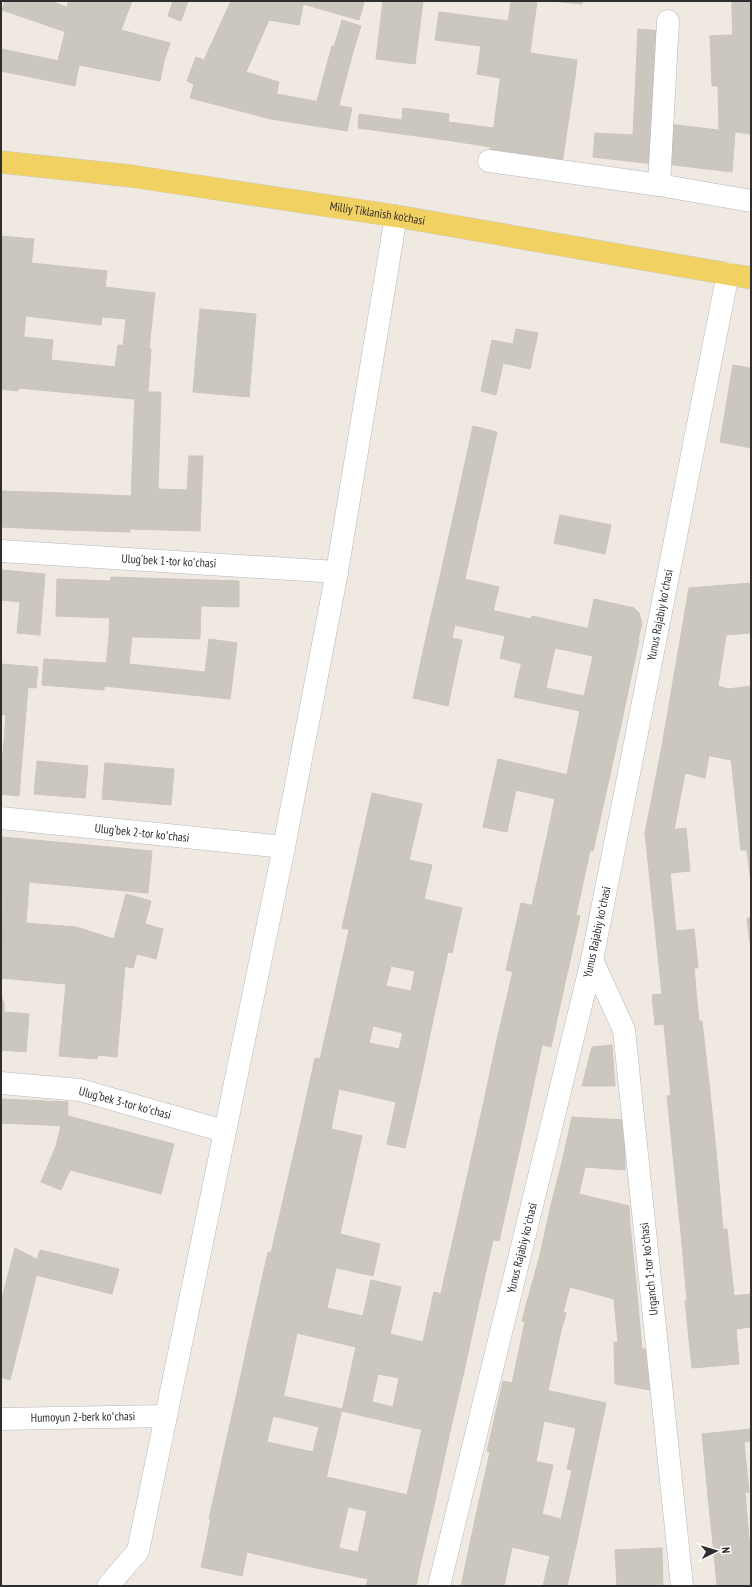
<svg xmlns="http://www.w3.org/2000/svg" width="752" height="1587" viewBox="0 0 752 1587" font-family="'PT Sans Narrow',sans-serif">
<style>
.building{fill:#cbc7bf;stroke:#cbc5ba;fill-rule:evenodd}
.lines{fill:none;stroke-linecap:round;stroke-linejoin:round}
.minor-casing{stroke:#b4b7c1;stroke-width:23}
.major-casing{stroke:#c9c9c9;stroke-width:23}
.minor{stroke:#fff;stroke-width:22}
.major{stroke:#f2d163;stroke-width:22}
.labels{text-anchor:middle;stroke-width:4;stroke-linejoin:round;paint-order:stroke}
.street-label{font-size:12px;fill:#2e2e2e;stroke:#fff}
</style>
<rect width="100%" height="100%" fill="#efe9e1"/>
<g class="building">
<path d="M 5,1 L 51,1 L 71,9 L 66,32 L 2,10 Z"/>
<path d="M 69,1 L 97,1 L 91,16 L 67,7 Z"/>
<path d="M 97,1 L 132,1 L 121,30 L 170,43 L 164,61 L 85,42 L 91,16 Z"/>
<path d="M 173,1 L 188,1 L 181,21 L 168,16 Z"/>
<path d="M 231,1 L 304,1 L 299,25 L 269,20 L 246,72 L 279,82 L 271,119 L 190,98 L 194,84 L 187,81 L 196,57 L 204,60 Z"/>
<path d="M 304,1 L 358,1 L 364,3 L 359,20 L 303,4 Z"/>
<path d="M 383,1 L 423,1 L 415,64 L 376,59 Z"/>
<path d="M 511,1 L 537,1 L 530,53 L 577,60 L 575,77 L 502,67 Z"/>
<path d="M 550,1 L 583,1 L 582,4 Z"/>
<rect x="732" y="1" width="19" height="9"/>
<path d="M 71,9 L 91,16 L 79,65 L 58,60 Z"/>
<path d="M 732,10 L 751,10 L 751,134 L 735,132 L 730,35 L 733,35 Z"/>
<path d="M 439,12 L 508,21 L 500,78 L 477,74 L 481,46 L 435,40 Z"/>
<path d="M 342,20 L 361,26 L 353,52 L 334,47 Z"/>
<path d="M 638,29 L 661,31 L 653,164 L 593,157 L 595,133 L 633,135 Z"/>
<path d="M 730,35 L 735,132 L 719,129 L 718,86 L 712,86 L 710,36 Z"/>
<path d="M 85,42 L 164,61 L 160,81 L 79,65 Z"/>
<path d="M 332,46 L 353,52 L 339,105 L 317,101 Z"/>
<path d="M 1,49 L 79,65 L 75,86 L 1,71 Z"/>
<path d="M 502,67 L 575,77 L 562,164 L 490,154 Z"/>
<path d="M 277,94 L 352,108 L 347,131 L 271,119 Z"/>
<path d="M 403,108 L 449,114 L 446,140 L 358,128 L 359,114 L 402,120 Z"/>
<path d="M 448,122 L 493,128 L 491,147 L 446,140 Z"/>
<path d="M 668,124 L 735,132 L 732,172 L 666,164 Z"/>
<path d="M 1,236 L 34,239 L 18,391 L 1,389 Z"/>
<path d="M 31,263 L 107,271 L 101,325 L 26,316 Z"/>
<path d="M 105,287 L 155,293 L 149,349 L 123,346 L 126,319 L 102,317 Z"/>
<path d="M 200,309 L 256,314 L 249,397 L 193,392 Z"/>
<path d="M 516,329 L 538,333 L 530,369 L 503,363 L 496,395 L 481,391 L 492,340 L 513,344 Z"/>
<path d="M 24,337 L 53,340 L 51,360 L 115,367 L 118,345 L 151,349 L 148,392 L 135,392 L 134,399 L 18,388 Z"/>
<path d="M 733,365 L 751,368 L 751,448 L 720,442 Z"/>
<path d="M 135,392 L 161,392 L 158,489 L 187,490 L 189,456 L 203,456 L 200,531 L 130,529 Z"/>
<path d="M 473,426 L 497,432 L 482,501 L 458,495 Z"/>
<path d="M 1,491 L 64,493 L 63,530 L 1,527 Z"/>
<path d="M 64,493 L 131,496 L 130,532 L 63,530 Z"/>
<path d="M 458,495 L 482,501 L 464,583 L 440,577 Z"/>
<path d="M 560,515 L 611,525 L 605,554 L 554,543 Z"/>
<path d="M 1,570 L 45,574 L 40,635 L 17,633 L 20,602 L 1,600 Z"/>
<path d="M 111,577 L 239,581 L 239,607 L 201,606 L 200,639 L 109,636 Z"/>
<path d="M 440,577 L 464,583 L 452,638 L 427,633 Z"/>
<path d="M 57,579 L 111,581 L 110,618 L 56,616 Z"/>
<path d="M 465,579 L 499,587 L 493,611 L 460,603 Z"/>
<path d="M 751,583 L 751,633 L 726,635 L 718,686 L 728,689 L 751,686 L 751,709 L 726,712 L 731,760 L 662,746 L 689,588 Z"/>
<path d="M 594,599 L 634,608 L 639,613 L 642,623 L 638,640 L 588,628 Z"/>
<path d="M 460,603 L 531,619 L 522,664 L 500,658 L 505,636 L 455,625 Z"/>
<path d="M 532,616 L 639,640 L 622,720 L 514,697 ZM 555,648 L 593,656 L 584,696 L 546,688 Z"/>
<path d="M 427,633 L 462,640 L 448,706 L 413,698 Z"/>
<path d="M 109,636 L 132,637 L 129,664 L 205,672 L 209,639 L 237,643 L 230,699 L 104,686 Z"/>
<path d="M 44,659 L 106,663 L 104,690 L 42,685 Z"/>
<path d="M 1,664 L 38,667 L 36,688 L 1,685 Z"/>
<path d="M 1,685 L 28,687 L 19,796 L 1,794 L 1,754 L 3,754 L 6,715 L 1,714 Z"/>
<path d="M 751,709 L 751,850 L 741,850 L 726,712 Z"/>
<path d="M 580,711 L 622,720 L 608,784 L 567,774 Z"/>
<path d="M 662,746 L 709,755 L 705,778 L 685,773 L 674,830 L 645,833 Z"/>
<path d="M 498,759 L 608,784 L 593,851 L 546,841 L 555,799 L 516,790 L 507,832 L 483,827 Z"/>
<path d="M 37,761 L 88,766 L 85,798 L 34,794 Z"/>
<path d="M 105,763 L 174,769 L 171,805 L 102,799 Z"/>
<path d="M 372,793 L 422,804 L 409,860 L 432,865 L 424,899 L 462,908 L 452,953 L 342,928 Z"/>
<path d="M 686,828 L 690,871 L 670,873 L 676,931 L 694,929 L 698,968 L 694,968 L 696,990 L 662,994 L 645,833 Z"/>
<path d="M 1,837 L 13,838 L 3,946 L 1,945 Z"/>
<path d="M 13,838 L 152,851 L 148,893 L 29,882 L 26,923 L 76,927 L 74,952 L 3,946 Z"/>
<path d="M 546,841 L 590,851 L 576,915 L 532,905 Z"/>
<path d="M 747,850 L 751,850 L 751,875 L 750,875 Z"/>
<path d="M 126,894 L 151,901 L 133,968 L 107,962 L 107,955 L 74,952 L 76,927 L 114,939 Z"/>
<path d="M 521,903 L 580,916 L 565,983 L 506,970 Z"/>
<path d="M 747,918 L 751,918 L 751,943 L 750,943 Z"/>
<path d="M 145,924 L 163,929 L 156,959 L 137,954 Z"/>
<path d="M 349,930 L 448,952 L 433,1020 L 334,997 ZM 391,966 L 415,971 L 411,991 L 386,986 Z"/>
<path d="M 1,945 L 107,955 L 97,1059 L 59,1056 L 66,984 L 1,978 Z"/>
<path d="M 107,962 L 125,966 L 117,1057 L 97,1055 Z"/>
<path d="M 513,971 L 565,983 L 551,1047 L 498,1035 Z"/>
<path d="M 696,990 L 699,1021 L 655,1025 L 652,995 Z"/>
<path d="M 1,996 L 4,1003 L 4,1012 L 29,1014 L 26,1052 L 1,1050 Z"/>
<path d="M 334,997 L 433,1020 L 420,1082 L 320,1059 ZM 373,1026 L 403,1033 L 399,1049 L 369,1043 Z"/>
<path d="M 702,1021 L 710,1092 L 671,1096 L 664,1025 Z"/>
<path d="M 498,1035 L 542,1045 L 528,1111 L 484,1101 Z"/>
<path d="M 612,1045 L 615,1086 L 582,1086 L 592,1047 Z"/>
<path d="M 315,1058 L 420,1082 L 405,1148 L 387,1144 L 396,1102 L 339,1089 L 331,1129 L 301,1122 Z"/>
<path d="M 710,1092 L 717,1161 L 674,1165 L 667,1096 Z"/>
<path d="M 1,1099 L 68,1102 L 67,1126 L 1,1123 Z"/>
<path d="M 484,1101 L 528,1111 L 514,1174 L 470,1164 Z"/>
<path d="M 68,1116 L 174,1144 L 161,1194 L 70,1170 L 61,1190 L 41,1182 L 56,1146 L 61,1126 L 67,1126 Z"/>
<path d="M 572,1117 L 625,1120 L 625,1170 L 585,1167 L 562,1162 Z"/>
<path d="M 301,1122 L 362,1136 L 340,1234 L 380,1244 L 373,1276 L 271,1253 Z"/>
<path d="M 717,1161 L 723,1229 L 681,1233 L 674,1165 Z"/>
<path d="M 562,1162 L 585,1167 L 579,1194 L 629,1206 L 630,1224 L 551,1205 Z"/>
<path d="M 470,1164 L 514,1174 L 499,1241 L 455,1231 Z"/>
<path d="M 551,1205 L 630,1224 L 636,1282 L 540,1255 Z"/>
<path d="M 727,1229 L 734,1296 L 687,1301 L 681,1233 Z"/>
<path d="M 455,1231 L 493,1240 L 479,1302 L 441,1293 Z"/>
<path d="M 15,1248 L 40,1261 L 10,1380 L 1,1377 L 1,1302 Z"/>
<path d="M 40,1250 L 119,1269 L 112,1294 L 36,1275 L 40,1261 L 37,1260 Z"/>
<path d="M 268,1252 L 336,1268 L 327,1308 L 363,1316 L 356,1347 L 297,1333 L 295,1343 L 250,1333 Z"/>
<path d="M 540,1255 L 636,1282 L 642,1349 L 618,1343 L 614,1299 L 570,1287 L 563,1312 L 527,1302 Z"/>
<path d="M 371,1280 L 401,1287 L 390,1334 L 423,1342 L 434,1292 L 479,1302 L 464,1371 L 356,1347 Z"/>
<path d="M 751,1294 L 751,1327 L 736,1329 L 739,1364 L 692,1368 L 685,1301 Z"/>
<path d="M 527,1302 L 566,1313 L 561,1331 L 522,1321 Z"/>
<path d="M 525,1322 L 561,1331 L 548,1391 L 512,1383 Z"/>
<path d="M 250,1333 L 295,1343 L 284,1394 L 239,1384 Z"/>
<path d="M 614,1342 L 652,1351 L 656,1391 L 615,1384 Z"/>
<path d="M 356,1347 L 464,1371 L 449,1436 L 342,1411 ZM 378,1374 L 399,1378 L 393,1407 L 372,1402 Z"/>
<path d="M 503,1381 L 606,1403 L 591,1474 L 567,1469 L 576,1428 L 544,1421 L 536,1462 L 487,1451 Z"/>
<path d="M 239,1384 L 284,1394 L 283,1396 L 342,1409 L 327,1474 L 224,1451 ZM 273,1416 L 319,1427 L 313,1452 L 267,1442 Z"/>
<path d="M 422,1429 L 449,1436 L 435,1501 L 407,1495 Z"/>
<path d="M 751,1429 L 751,1441 L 744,1442 L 749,1492 L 708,1496 L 702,1434 Z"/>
<path d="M 224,1451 L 327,1474 L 312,1542 L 209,1519 Z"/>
<path d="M 490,1452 L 553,1465 L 542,1514 L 561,1519 L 572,1470 L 591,1474 L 578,1537 L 476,1515 Z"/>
<path d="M 327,1477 L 435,1501 L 420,1566 L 358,1552 L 367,1511 L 348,1507 L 339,1548 L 312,1542 Z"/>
<path d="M 745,1493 L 751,1561 L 715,1564 L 708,1496 Z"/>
<path d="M 476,1515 L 578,1537 L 567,1586 L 543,1586 L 550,1556 L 512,1547 L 504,1586 L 461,1586 Z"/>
<path d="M 211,1519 L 312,1542 L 307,1566 L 247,1552 L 242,1576 L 201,1567 Z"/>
<path d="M 312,1542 L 420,1566 L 416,1586 L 366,1586 L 368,1579 L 307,1566 Z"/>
<path d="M 662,1548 L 663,1586 L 617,1586 L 615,1550 Z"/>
<path d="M 751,1561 L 751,1586 L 717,1586 L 715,1564 Z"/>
</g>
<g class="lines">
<defs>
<g id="minor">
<path d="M 489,161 L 659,185 L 751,201"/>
<path d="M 659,185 L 668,21"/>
<path d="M 1,551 L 337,572"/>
<path d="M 1,818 L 284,847"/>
<path d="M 592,960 L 624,1030 L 682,1586"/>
<path d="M 1,1083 L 80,1090 L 224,1131"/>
<path d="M 1,1419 L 165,1416"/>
<path d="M 108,1586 L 138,1551 L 284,847 L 337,572 L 396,216"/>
<path d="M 439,1586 L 592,960 L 728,273"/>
</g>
<g id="major">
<path id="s1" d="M 1,162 L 131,176 L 396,216 L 751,278"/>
</g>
</defs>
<use href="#minor" class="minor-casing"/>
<use href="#major" class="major-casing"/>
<use href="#minor" class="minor"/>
<use href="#major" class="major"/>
</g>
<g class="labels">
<g class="street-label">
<text dy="4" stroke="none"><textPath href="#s1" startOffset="380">Milliy Tiklanish ko'chasi</textPath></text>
<text transform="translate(169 561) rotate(3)" y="4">Ulug‘bek 1-tor koʻchasi</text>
<text transform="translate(660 615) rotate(-79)" y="4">Yunus Rajabiy koʻchasi</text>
<text transform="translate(142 833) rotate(6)" y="4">Ulug‘bek 2-tor koʻchasi</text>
<text transform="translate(597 932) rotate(-78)" y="4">Yunus Rajabiy koʻchasi</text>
<text transform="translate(125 1103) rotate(15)" y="4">Ulug‘bek 3-tor koʻchasi</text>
<text transform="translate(522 1248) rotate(-76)" y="4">Yunus Rajabiy koʻchasi</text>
<text transform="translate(649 1269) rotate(-96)" y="4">Urganch 1-tor koʻchasi</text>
<text transform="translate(83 1417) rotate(-1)" y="4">Humoyun 2-berk koʻchasi</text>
</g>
</g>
<rect width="752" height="1587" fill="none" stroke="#2e2e2e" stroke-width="4"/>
<g transform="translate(716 1551) rotate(85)" stroke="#ffffff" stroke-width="3" paint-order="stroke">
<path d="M0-3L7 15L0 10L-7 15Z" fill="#2e2e2e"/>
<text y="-6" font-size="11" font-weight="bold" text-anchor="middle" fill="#2e2e2e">N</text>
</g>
</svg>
